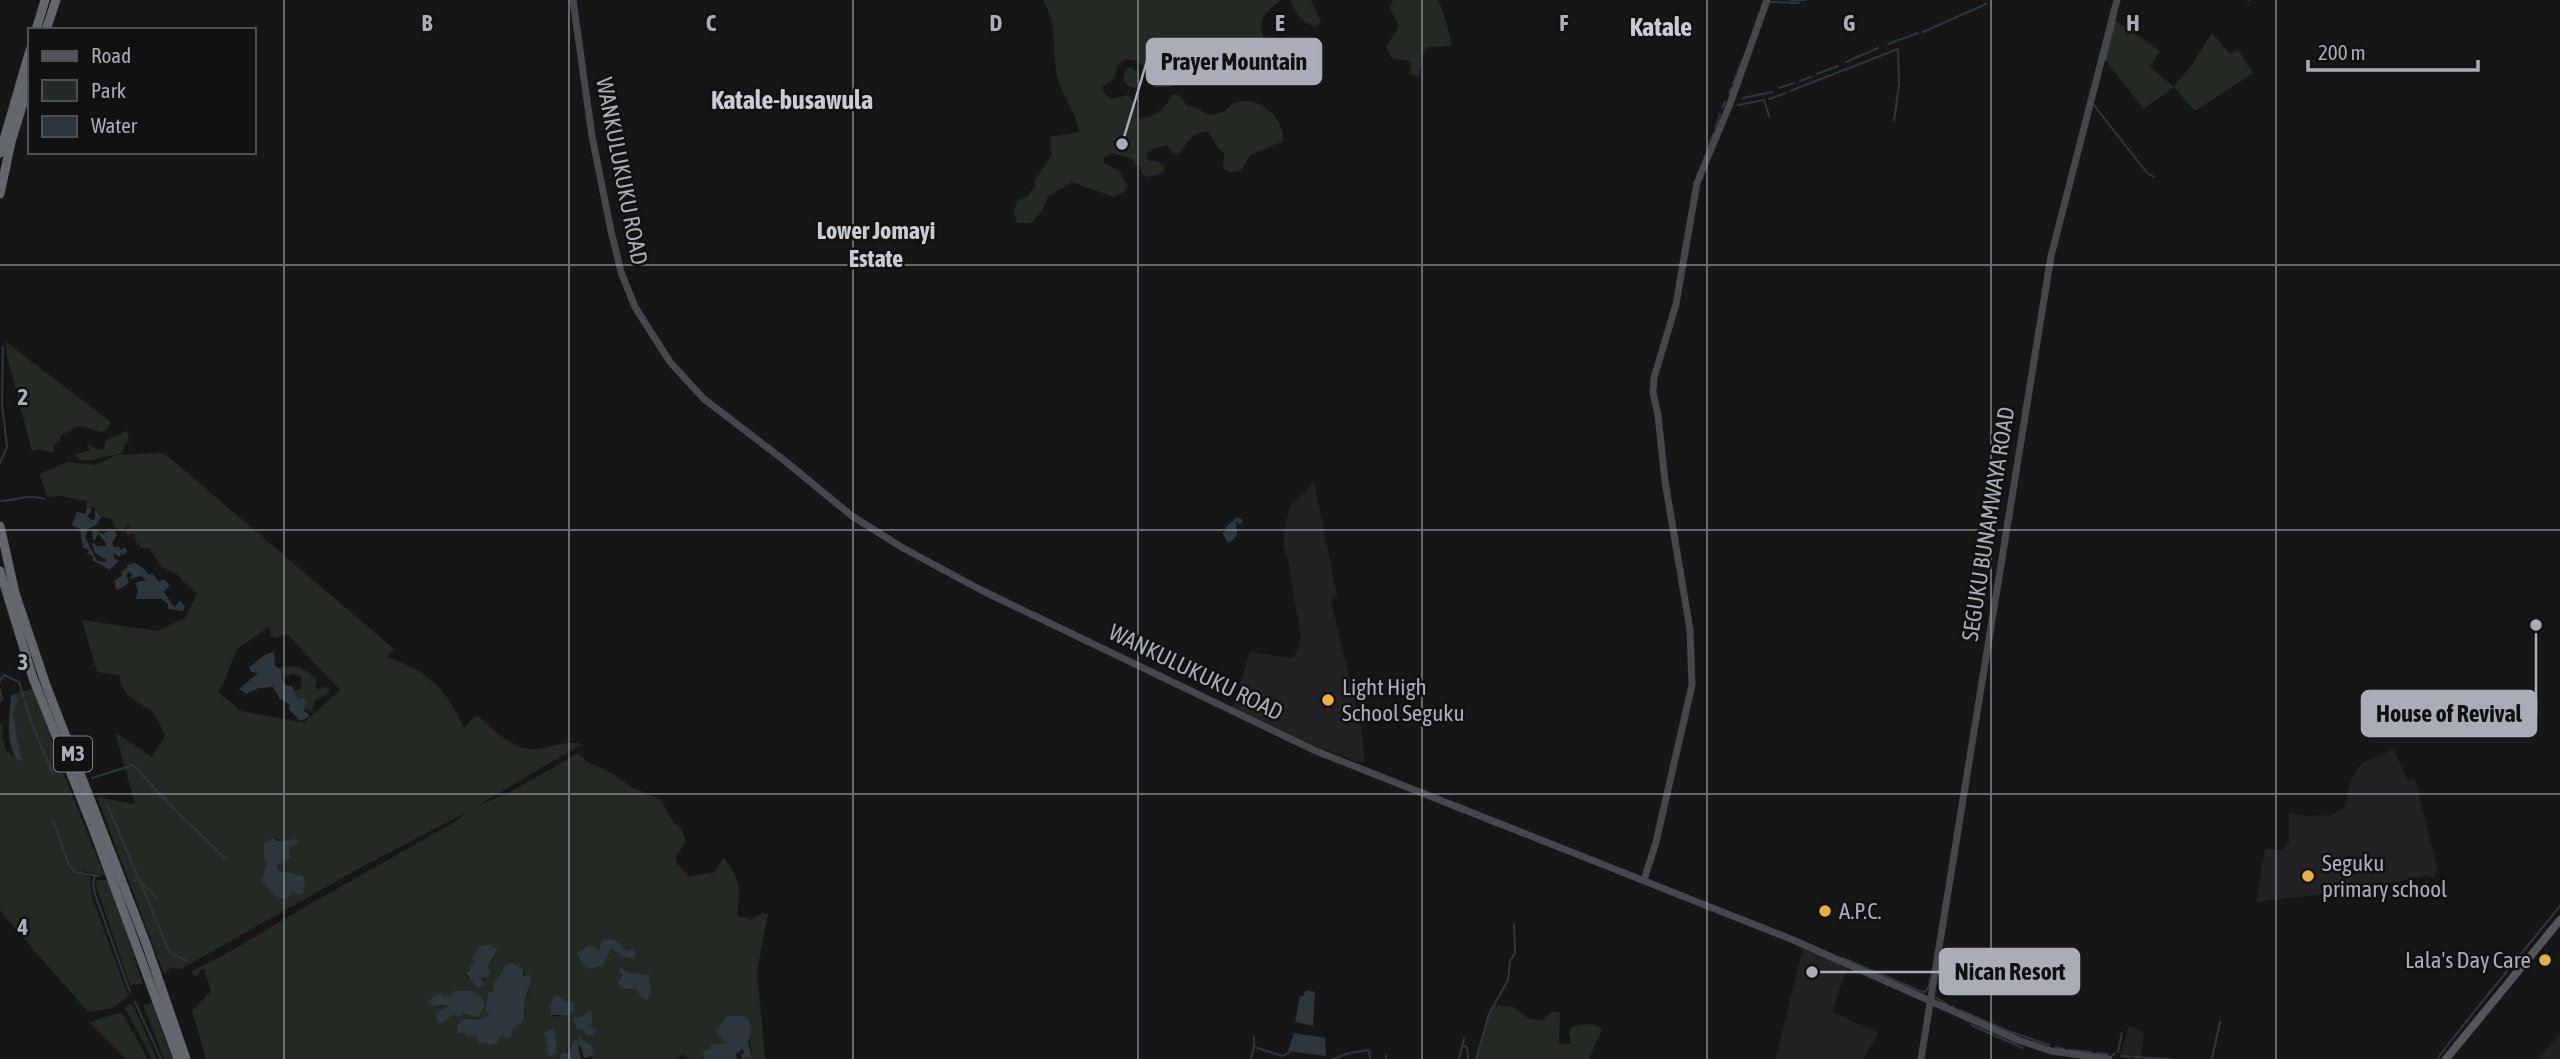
<svg xmlns="http://www.w3.org/2000/svg" width="2560" height="1059" viewBox="0 0 2560 1059" font-family="'Asap Condensed',sans-serif">
<style>
.built{fill:#222224}
.green{fill:#222a23;fill-rule:evenodd}
.water{fill:#2e363d}
.lines{fill:none;stroke-linecap:round;stroke-linejoin:round}
.stream{stroke:#2e363d;stroke-width:2}
.secondary{stroke:#45474c;stroke-width:7}
.primary{stroke:#53555b;stroke-width:8}
.highway{stroke:#63666d;stroke-width:9}
.grid{fill:none;stroke:#a8adb7;stroke-width:2;stroke-opacity:0.55}
.poi-dot{fill:#e9b03c;stroke:#111112;stroke-width:2.5}
.labels{text-anchor:middle;stroke-width:5;stroke-linejoin:round;paint-order:stroke}
.shield{fill:#111112;stroke:#7b7e86;stroke-width:2}
.shield-label{font-size:21px;font-weight:bold;fill:#a8adb7}
.street-label{font-size:23px;fill:#a8adb7;stroke:#111112}
.poi-label{font-size:23px;fill:#a8adb7;stroke:#111112;text-anchor:start}
.neighbourhood-label{font-size:24px;font-weight:bold;fill:#c9ccd3;stroke:#111112}
.quarter-label{font-size:26px;font-weight:bold;fill:#c9ccd3;stroke:#111112}
.grid-label{font-size:23px;text-anchor:middle;font-weight:bold;fill:#a8adb7;stroke:#111112;stroke-width:5;stroke-linejoin:round;paint-order:stroke}
.leader{fill:none;stroke:#a8adb7;stroke-width:2.5}
.callout-dot{fill:#a8adb7;stroke:#111112;stroke-width:2.5}
.callout{fill:#a8adb7;stroke:#a8adb7;stroke-width:2.5}
.callout-label{font-size:24px;text-anchor:middle;font-weight:bold;fill:#111}
</style>
<rect width="100%" height="100%" fill="#161617"/>
<g class="built">
<path d="M 1314,483 L 1337,595 L 1331,601 L 1361,728 L 1365,760 L 1361,763 L 1313,745 L 1233,707 L 1250,652 L 1293,658 L 1298,651 L 1301,637 L 1287,555 L 1284,548 L 1284,532 L 1290,506 Z"/>
<path d="M 2394,749 L 2407,780 L 2415,779 L 2438,871 L 2433,878 L 2426,876 L 2341,892 L 2256,902 L 2265,849 L 2281,850 L 2289,842 L 2289,813 L 2307,816 L 2332,815 L 2344,808 L 2352,777 L 2362,763 Z"/>
<path d="M 1803,947 L 1847,967 L 1832,1012 L 1879,1033 L 1863,1059 L 1776,1059 Z"/>
<path d="M 2129,1025 L 2144,1033 L 2141,1059 L 2120,1057 Z"/>
<path d="M 2560,1034 L 2560,1059 L 2536,1059 L 2541,1055 Z"/>
</g>
<g class="green">
<path d="M 1043,0 L 1280,0 C 1275,6 1267,10 1264,16 C 1257,28 1268,42 1263,55 L 1269,52 L 1275,58 L 1273,64 C 1265,65 1253,71 1246,72 C 1230,72 1206,60 1197,47 L 1194,47 L 1193,53 L 1204,64 L 1202,74 L 1197,79 L 1183,77 L 1170,87 L 1155,87 C 1149,73 1143,60 1126,59 L 1117,66 C 1117,78 1112,80 1102,87 L 1105,94 L 1111,99 L 1128,95 L 1137,107 L 1139,118 C 1153,119 1167,107 1172,95 L 1179,95 L 1187,106 L 1196,108 L 1208,115 C 1213,114 1220,113 1225,111 C 1228,109 1230,105 1233,104 C 1257,92 1285,118 1283,141 L 1251,155 L 1241,170 L 1231,173 L 1223,168 L 1224,153 L 1218,148 L 1208,131 C 1192,133 1188,141 1179,154 L 1174,154 L 1167,145 L 1155,148 L 1146,154 L 1148,160 L 1158,162 L 1165,166 L 1163,173 L 1148,177 L 1142,174 L 1140,166 L 1136,166 L 1132,159 L 1112,153 L 1104,158 L 1104,163 L 1119,171 L 1128,186 L 1124,192 L 1113,197 L 1072,182 L 1048,197 L 1042,211 L 1031,223 L 1017,223 L 1014,212 L 1017,201 L 1028,196 L 1035,186 L 1035,179 C 1043,172 1044,163 1052,156 L 1050,137 L 1079,132 C 1076,111 1061,96 1057,75 C 1052,50 1058,24 1043,0 Z"/>
<path d="M 1290,0 L 1311,0 L 1321,22 L 1315,27 L 1300,19 Z"/>
<path d="M 1393,0 L 1438,0 L 1445,17 L 1452,46 L 1426,47 C 1421,58 1422,67 1418,77 L 1410,74 L 1411,62 L 1392,58 L 1386,47 L 1399,27 L 1390,8 Z"/>
<path d="M 2115,20 L 2160,51 L 2150,67 L 2174,87 L 2191,66 L 2212,33 L 2230,54 L 2238,50 L 2253,73 L 2195,111 L 2174,87 L 2144,109 L 2104,59 Z"/>
<path d="M 1130,67 L 1140,74 L 1136,88 L 1130,87 L 1123,81 L 1125,70 Z"/>
<path d="M 6,342 L 111,422 L 107,430 L 101,432 C 79,426 82,421 60,437 L 60,441 L 53,445 L 54,453 L 39,449 L 32,451 L 7,356 Z"/>
<path d="M 127,431 L 129,441 L 124,446 L 122,453 L 88,461 L 79,460 L 74,455 L 91,450 L 87,447 L 88,444 L 98,450 L 104,449 L 106,440 Z"/>
<path d="M 164,453 L 394,649 L 386,657 C 428,670 446,689 464,727 L 477,715 C 493,729 514,752 538,749 C 554,746 567,741 582,744 L 477,806 L 512,791 L 578,753 L 587,762 L 612,773 L 631,787 L 660,799 L 674,823 L 682,829 L 686,842 L 676,856 L 677,863 L 689,876 L 713,873 L 724,858 C 731,868 739,879 739,892 C 739,901 736,907 739,917 L 748,917 L 751,920 L 762,913 L 768,914 L 757,971 L 765,1059 L 749,1059 L 752,1058 C 751,1043 748,1030 742,1016 L 728,1016 L 724,1023 L 728,1044 L 711,1044 L 711,1048 L 703,1052 L 704,1059 L 689,1059 L 683,1054 L 676,1059 L 589,1059 L 596,1055 L 592,1046 L 582,1037 L 567,1049 L 567,1054 L 562,1053 L 559,1059 L 206,1059 L 192,1011 L 211,991 L 204,969 L 200,970 L 198,976 L 192,975 L 192,971 L 224,955 L 310,904 L 458,820 L 465,813 L 360,868 L 181,969 L 170,968 L 164,974 L 97,797 L 135,804 L 115,732 L 152,757 L 165,735 C 161,728 157,717 151,711 C 134,698 123,699 119,675 L 97,672 L 82,620 L 158,631 L 185,618 L 197,594 L 176,574 L 162,567 L 149,548 L 140,548 L 140,542 L 137,546 L 134,534 L 128,536 L 126,532 L 130,526 L 127,525 L 123,530 L 115,528 L 112,519 L 102,517 L 94,507 L 87,507 L 86,501 L 61,496 L 47,497 L 40,474 L 67,462 L 96,465 L 116,455 ZM 269,627 L 271,637 L 276,638 L 287,634 L 340,690 L 304,723 L 241,711 L 218,692 L 224,682 L 237,649 ZM 273,838 L 286,841 L 277,870 L 303,876 L 275,896 L 262,881 ZM 615,940 L 632,959 L 620,956 L 611,948 L 603,966 L 589,969 L 581,963 L 580,951 L 585,949 L 598,951 ZM 489,944 L 495,957 L 488,967 L 479,973 L 484,981 L 475,982 L 466,976 L 465,972 L 470,971 L 475,962 L 472,959 L 475,953 ZM 506,965 L 523,970 L 529,992 L 524,1004 L 525,1013 C 501,1043 501,1035 468,1037 L 457,1026 L 462,1019 C 473,1018 481,1022 489,1013 L 487,1008 L 487,998 L 495,990 L 493,985 ZM 626,972 L 637,975 L 643,973 L 642,998 L 636,989 L 624,990 L 617,982 L 622,974 ZM 453,995 L 478,996 L 485,1006 C 476,1017 461,1013 449,1017 L 448,1008 L 445,1005 L 438,1007 L 445,998 ZM 555,999 L 566,1002 L 566,1014 L 556,1017 L 551,1015 L 550,1005 Z"/>
<path d="M 283,666 L 300,667 L 317,678 L 315,687 L 318,689 L 323,687 L 329,688 L 329,693 L 315,701 L 312,711 L 305,709 L 306,701 L 302,697 L 298,702 L 292,691 L 301,689 L 301,676 L 293,674 L 284,677 L 280,669 Z"/>
<path d="M 34,688 L 59,762 L 104,875 L 82,871 L 90,877 L 92,897 L 128,996 L 113,1008 L 88,1012 L 0,911 L 0,723 L 3,726 L 2,737 L 7,752 L 22,760 L 13,715 L 18,699 L 15,694 Z"/>
<path d="M 97,880 L 109,880 L 143,984 L 130,985 L 95,883 Z"/>
<path d="M 152,1003 L 172,1059 L 164,1059 L 143,1005 Z"/>
<path d="M 129,1004 L 133,1005 L 157,1059 L 152,1059 L 125,1008 Z"/>
<path d="M 1494,1005 L 1513,1007 L 1529,1019 L 1542,1020 L 1552,1012 L 1560,1012 L 1559,1044 L 1571,1044 L 1569,1033 L 1572,1026 L 1592,1024 L 1602,1029 L 1589,1059 L 1476,1059 C 1484,1042 1484,1022 1494,1005 Z"/>
<path d="M 119,1013 L 124,1016 L 148,1059 L 126,1059 L 89,1022 Z"/>
</g>
<g class="water">
<path d="M 87,507 L 91,508 L 91,512 L 87,516 L 92,520 L 95,519 L 95,509 L 101,517 L 96,525 L 88,529 L 85,537 L 97,561 L 106,562 L 107,560 L 95,553 L 92,545 L 93,542 L 97,546 L 106,546 L 106,543 L 98,533 L 95,540 L 93,539 L 92,530 L 95,529 L 102,534 L 110,530 L 115,531 L 117,535 L 112,543 L 114,547 L 119,547 L 121,550 L 125,547 L 127,551 L 123,555 L 120,552 L 121,556 L 119,557 L 114,553 L 114,558 L 119,560 L 110,570 L 92,560 L 93,556 L 87,553 L 89,550 L 83,548 L 80,529 L 72,525 L 77,512 L 85,514 Z"/>
<path d="M 1236,518 L 1242,519 L 1242,523 L 1239,524 L 1236,521 L 1237,535 L 1232,541 L 1227,542 L 1222,532 L 1226,531 L 1226,527 Z"/>
<path d="M 135,563 L 143,568 L 148,574 L 153,574 L 159,582 L 163,579 L 170,585 L 164,592 L 174,607 L 180,601 L 185,607 L 183,611 L 168,609 L 168,604 L 162,599 L 136,599 L 138,590 L 135,583 L 146,580 L 142,576 L 130,579 L 132,574 L 129,572 L 126,575 L 129,583 L 118,590 L 115,588 L 115,580 L 122,576 L 121,572 L 125,570 L 129,564 Z"/>
<path d="M 274,652 L 275,666 L 281,669 L 283,682 L 287,686 L 292,686 L 298,701 L 303,697 L 306,701 L 304,712 L 308,713 L 309,717 L 300,721 L 289,709 L 290,705 L 279,698 L 273,687 L 259,688 L 246,694 L 239,689 L 258,673 L 251,672 L 249,667 C 259,661 262,654 274,652 Z"/>
<path d="M 15,694 L 18,699 L 13,715 L 22,760 L 19,761 C 4,746 10,714 11,695 Z"/>
<path d="M 273,838 L 278,841 L 296,839 L 299,842 L 289,847 L 290,858 L 278,864 L 277,870 L 303,876 L 305,886 L 302,895 L 292,892 L 286,900 L 275,896 L 262,881 L 267,862 L 264,857 L 264,844 Z"/>
<path d="M 604,939 L 615,940 L 627,951 L 632,948 L 636,954 L 633,959 L 620,956 L 611,948 L 603,966 L 589,969 L 581,963 L 577,953 L 589,945 L 600,950 L 600,944 Z"/>
<path d="M 489,944 L 497,950 L 488,967 L 491,971 L 488,977 L 482,977 L 480,973 L 484,985 L 477,988 L 465,972 L 470,971 L 470,966 L 475,962 L 472,959 L 478,947 Z"/>
<path d="M 513,963 L 523,970 L 523,976 L 529,975 L 531,980 L 524,1004 L 524,1021 L 512,1030 L 510,1037 L 505,1038 L 503,1034 L 498,1038 L 499,1042 L 491,1045 L 479,1042 L 476,1036 L 468,1037 L 464,1033 L 458,1033 L 457,1026 L 462,1019 C 472,1018 481,1022 489,1014 L 485,1012 L 488,993 L 495,990 L 493,985 L 506,965 Z"/>
<path d="M 621,968 C 631,977 639,972 649,975 L 651,990 L 648,1000 L 642,998 L 636,989 L 622,989 L 617,983 L 622,975 L 618,970 Z"/>
<path d="M 1306,990 L 1315,992 L 1313,1026 L 1295,1022 L 1300,996 L 1303,996 Z"/>
<path d="M 454,991 L 473,991 L 478,996 L 482,997 L 485,1006 L 478,1017 L 465,1014 L 458,1017 L 456,1015 L 449,1017 L 443,1023 L 437,1022 L 436,1012 L 448,1007 L 445,1005 L 431,1006 L 427,1002 L 439,994 L 445,997 L 453,995 Z"/>
<path d="M 555,996 L 558,996 L 566,1002 L 573,1002 L 575,1011 L 570,1015 L 551,1015 L 550,1004 Z"/>
<path d="M 590,1010 L 592,1012 L 592,1023 L 590,1025 L 597,1031 L 592,1035 L 587,1035 L 582,1029 L 578,1029 L 573,1018 L 582,1017 Z"/>
<path d="M 727,1016 L 742,1016 L 749,1020 L 751,1033 L 748,1043 L 752,1058 L 743,1059 L 741,1055 L 745,1052 L 742,1049 L 736,1054 L 737,1059 L 704,1059 L 703,1052 L 711,1048 L 711,1044 L 726,1044 L 715,1031 Z"/>
<path d="M 550,1029 L 554,1031 L 557,1052 L 550,1056 L 547,1053 L 548,1047 L 544,1033 Z"/>
<path d="M 1294,1033 L 1325,1038 L 1326,1056 L 1288,1051 Z"/>
<path d="M 579,1036 L 592,1046 L 596,1055 L 584,1058 L 580,1045 L 578,1047 L 581,1059 L 559,1059 L 562,1053 L 567,1053 L 575,1040 L 579,1041 Z"/>
</g>
<g class="lines">
<g class="stream">
<path d="M 1791,0 L 1806,0"/>
<path d="M 2248,0 L 2249,0"/>
<path d="M 1770,2 L 1799,3"/>
<path d="M 1923,32 L 1986,4"/>
<path d="M 1888,44 L 1918,33"/>
<path d="M 2106,60 L 2115,21"/>
<path d="M 1846,62 L 1878,48"/>
<path d="M 1737,73 L 1741,63"/>
<path d="M 1817,74 L 1838,66"/>
<path d="M 1800,81 L 1811,77"/>
<path d="M 1733,84 L 1736,76"/>
<path d="M 1779,88 L 1794,83"/>
<path d="M 1790,91 L 1898,49 L 1899,85 L 1894,121"/>
<path d="M 1729,93 L 1732,87"/>
<path d="M 1743,98 L 1772,92"/>
<path d="M 1769,99 L 1786,93"/>
<path d="M 2093,104 L 2147,173 L 2154,177"/>
<path d="M 1738,105 L 1764,100 L 1769,116"/>
<path d="M 1722,108 L 1725,102"/>
<path d="M 1715,129 L 1720,114"/>
<path d="M 1709,145 L 1713,134"/>
<path d="M 0,463 L 7,447 L 2,404 L 3,347"/>
<path d="M 1,501 C 17,500 29,494 44,499"/>
<path d="M 0,681 L 4,675 L 19,682 L 32,725 L 53,773"/>
<path d="M 0,690 L 2,699 L 0,700"/>
<path d="M 92,778 L 133,765 L 175,810 L 225,858"/>
<path d="M 107,804 L 170,953 L 185,960"/>
<path d="M 53,821 L 69,865 L 75,872 L 99,876"/>
<path d="M 95,875 L 93,883 L 95,894 L 130,992"/>
<path d="M 134,880 L 139,880 L 157,898"/>
<path d="M 1843,958 L 1920,991 L 1925,992 L 1929,986 L 1930,979"/>
<path d="M 1935,997 L 1947,1004"/>
<path d="M 135,1002 L 161,1059"/>
<path d="M 2482,1002 L 2560,906"/>
<path d="M 1952,1006 L 1955,1008"/>
<path d="M 1960,1010 L 2011,1032 L 2049,1045"/>
<path d="M 1971,1025 L 2023,1048"/>
<path d="M 2454,1037 L 2481,1003"/>
<path d="M 1254,1046 L 1254,1037"/>
<path d="M 1464,1046 L 1467,1047 L 1468,1059"/>
<path d="M 2056,1047 L 2064,1049"/>
<path d="M 2069,1050 L 2092,1052"/>
<path d="M 2118,1052 L 2122,1033"/>
<path d="M 2096,1053 L 2108,1054"/>
<path d="M 2112,1055 L 2115,1054"/>
<path d="M 2121,1056 L 2131,1057"/>
<path d="M 2134,1057 L 2171,1059"/>
<path d="M 1251,1059 L 1254,1047 L 1283,1056 L 1290,1052"/>
<path d="M 1333,1059 L 1349,1053 L 1369,1050 L 1370,1059"/>
<path d="M 1386,1059 L 1386,1055"/>
<path d="M 1459,1059 L 1464,1039"/>
<path d="M 1476,1059 L 1489,1014 L 1508,980 L 1510,961 L 1515,953 L 1514,924"/>
<path d="M 2212,1059 L 2220,1022"/>
<path d="M 2437,1059 L 2453,1038"/>
</g>
<g class="secondary">
<path d="M 573,0 L 592,136 L 611,231 L 621,272 L 635,307 L 670,362 L 704,399 L 785,461 L 852,516 L 903,548 L 981,590 L 1316,751 L 1791,939 L 2018,1040 L 2051,1051 L 2109,1059"/>
<path d="M 1644,880 L 1656,842 L 1692,685 L 1690,630 L 1665,481 L 1658,415 L 1653,392 L 1654,378 L 1676,304 L 1697,183 L 1730,104 L 1767,0"/>
<path d="M 1921,1059 L 2051,256 L 2117,0"/>
</g>
<path class="primary" d="M 2446,1059 L 2560,920"/>
<g class="highway">
<path d="M 36,30 L 45,0"/>
<path d="M 46,30 L 56,0"/>
<path d="M 0,153 L 30,50"/>
<path d="M 0,194 L 11,142 L 30,81"/>
<path d="M 0,526 L 15,593 L 46,685 L 147,946 L 186,1059"/>
<path d="M 0,571 L 33,678 L 92,826 L 178,1059"/>
</g>
</g>
<path class="grid" d="M 284,0 L 284,1059M 569,0 L 569,1059M 853,0 L 853,1059M 1138,0 L 1138,1059M 1422,0 L 1422,1059M 1707,0 L 1707,1059M 1991,0 L 1991,1059M 2276,0 L 2276,1059M 0,265 L 2560,265M 0,530 L 2560,530M 0,794 L 2560,794"/>
<g class="poi-dot">
<circle cx="1328" cy="700" r="7"/>
<circle cx="2308" cy="876" r="7"/>
<circle cx="1825" cy="911" r="7"/>
<circle cx="2545" cy="960" r="7"/>
</g>
<g class="labels">
<rect class="shield" x="54" y="736.5" width="38" height="35" rx="5"/>
<g class="shield-label">
<text x="73" y="761">M3</text>
</g>
<g class="street-label">
<text transform="translate(622 171) rotate(79)" y="8">WANKULUKUKU ROAD</text>
<text transform="translate(1988 524) rotate(-81)" y="8">SEGUKU BUNAMWAYA ROAD</text>
<text transform="translate(1196 672) rotate(26)" y="8">WANKULUKUKU ROAD</text>
</g>
<g class="poi-label">
<text x="1342" y="695">Light High<tspan x="1342" dy="26">School Seguku</tspan></text>
<text x="2322" y="871">Seguku<tspan x="2322" dy="26">primary school</tspan></text>
<text x="1839" y="919">A.P.C.</text>
<text x="2531" y="968" text-anchor="end">Lala's Day Care</text>
</g>
<g class="neighbourhood-label">
<text x="876" y="239">Lower Jomayi<tspan x="876" dy="28">Estate</tspan></text>
</g>
<g class="quarter-label">
<text x="1661" y="36">Katale</text>
<text x="792" y="109">Katale-busawula</text>
</g>
</g>
<g class="grid-label">
<text x="427" y="31">B</text>
<text x="711" y="31">C</text>
<text x="996" y="31">D</text>
<text x="1280" y="31">E</text>
<text x="1564" y="31">F</text>
<text x="1849" y="31">G</text>
<text x="2133" y="31">H</text>
<text x="23" y="405">2</text>
<text x="23" y="670">3</text>
<text x="23" y="935">4</text>
</g>
<path class="leader" d="M1122 144L1147 61M2536 625L2536 714M1812 972L1940 972"/>
<g class="callout-dot">
<circle cx="1122" cy="144" r="7"/>
<circle cx="2536" cy="625" r="7"/>
<circle cx="1812" cy="972" r="7"/>
</g>
<g class="callout">
<rect x="1147" y="39" width="174" height="45" rx="7"/>
<rect x="2362" y="691" width="174" height="45" rx="7"/>
<rect x="1940" y="949" width="139" height="45" rx="7"/>
</g>
<g class="callout-label">
<text x="1234" y="70">Prayer Mountain</text>
<text x="2449" y="722">House of Revival</text>
<text x="2010" y="980">Nican Resort</text>
</g>
<rect x="28" y="28" width="228" height="126" fill="#111112" stroke="#4d4f54" stroke-width="2"/>
<rect x="42" y="51" width="35" height="10" fill="#53555b" stroke="#4d4f54" stroke-width="2"/>
<text x="91" y="63" font-size="21" fill="#a8adb7">Road</text>
<rect x="42" y="80" width="35" height="21" fill="#222a23" stroke="#4d4f54" stroke-width="2"/>
<text x="91" y="98" font-size="21" fill="#a8adb7">Park</text>
<rect x="42" y="116" width="35" height="21" fill="#2e363d" stroke="#4d4f54" stroke-width="2"/>
<text x="91" y="133" font-size="21" fill="#a8adb7">Water</text>
<path d="M2308 60v10h170v-10" fill="none" stroke="#a8adb7" stroke-width="3.5"/>
<text x="2318" y="60" font-size="21" fill="#a8adb7" stroke="#111112" stroke-width="5" paint-order="stroke">200 m</text>
</svg>
